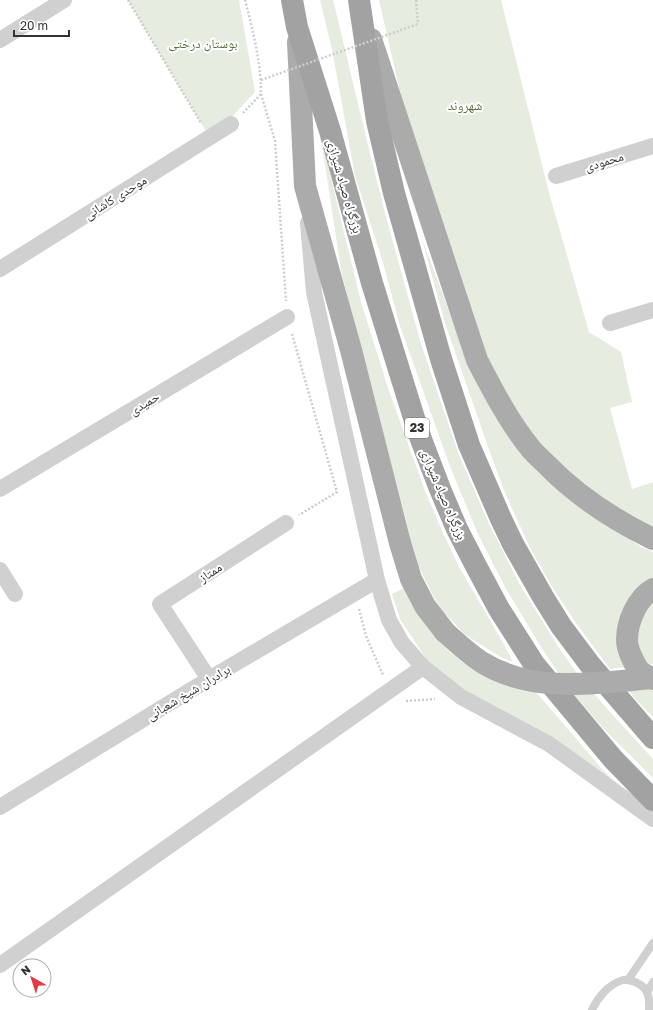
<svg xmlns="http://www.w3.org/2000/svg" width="653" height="1010" viewBox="0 0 653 1010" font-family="'Golos Text','Noto Naskh Arabic',sans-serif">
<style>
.green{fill:#e6ecdf}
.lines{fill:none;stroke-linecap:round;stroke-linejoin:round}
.path{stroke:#cdcdcd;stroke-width:2.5;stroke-dasharray:2 2;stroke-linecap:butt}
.service{stroke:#d0d0d0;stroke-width:8}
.minor{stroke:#d0d0d0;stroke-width:16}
.primary{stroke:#ababab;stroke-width:22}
.trunk{stroke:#a2a2a2;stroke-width:22}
.path-bridge{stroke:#cdcdcd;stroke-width:2.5;stroke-dasharray:2 2;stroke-linecap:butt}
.primary-bridge{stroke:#ababab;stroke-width:22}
.labels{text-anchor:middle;stroke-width:4;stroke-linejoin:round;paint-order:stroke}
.shield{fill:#fff;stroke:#707070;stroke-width:1}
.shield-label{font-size:12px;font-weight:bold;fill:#333}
.park-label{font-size:13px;fill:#56703f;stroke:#fff}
.street-label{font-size:13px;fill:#333;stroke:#fff}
</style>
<rect width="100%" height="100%" fill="#fff"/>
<g class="green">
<path d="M 128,0 L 239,0 L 255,92 L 230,119 L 207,133 Z"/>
<path d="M 320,0 L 333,0 L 367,141 L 386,217 L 421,344 L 459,455 L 490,526 L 520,585 L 559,648 L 577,673 L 559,674 L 541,647 L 505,587 L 478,534 L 451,469 L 400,326 L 382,259 L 355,176 L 332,49 Z"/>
<path d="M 379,0 L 501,0 L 549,193 L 589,332 L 621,352 L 632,402 L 610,408 L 632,489 L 653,482 L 653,530 L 627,518 L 556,464 L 519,416 L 486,355 L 407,122 Z"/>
<path d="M 321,137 L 361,302 L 388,388 L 425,491 L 443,533 L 459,567 L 502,641 L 513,662 L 503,658 L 491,651 L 464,634 L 454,623 L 441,609 L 432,594 L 418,565 L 411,543 L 406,519 L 395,480 L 352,316 L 341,270 Z"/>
<path d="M 421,236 L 473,375 L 583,508 L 641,547 L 653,552 L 653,578 L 633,596 L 626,667 L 610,669 L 576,623 L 551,585 L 530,548 L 506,495 L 492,458 L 445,323 Z"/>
<path d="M 404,588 L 439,641 L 450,652 L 464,663 L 536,692 L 603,770 L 629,796 L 463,691 L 431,666 L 400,619 L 392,594 Z"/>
<path d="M 653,597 L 653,664 L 641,665 L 635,646 L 640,612 Z"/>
<path d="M 627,688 L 648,689 L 653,691 L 653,717 L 637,701 Z"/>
<path d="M 592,691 L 609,711 L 653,759 L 653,778 L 603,728 L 572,692 Z"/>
</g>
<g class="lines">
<g class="path">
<path d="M 128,0 L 201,123"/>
<path d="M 416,0 L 418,24"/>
<path d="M 261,94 L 275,141 L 286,301"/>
<path d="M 243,113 L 261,94 C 261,62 253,31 245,0"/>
<path d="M 292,334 L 337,492 L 299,515"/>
<path d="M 359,609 L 366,636 L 383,675"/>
<path d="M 406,701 L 435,699"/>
</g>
<g class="service">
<path d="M 628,980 L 653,943"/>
<path d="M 647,992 L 653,982"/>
<path d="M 592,1010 C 598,997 609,984 623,980 C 627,979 631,981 635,982 C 648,987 650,997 649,1010"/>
</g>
<g class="minor">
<path d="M 0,40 L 64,0"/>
<path d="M 556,176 L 653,146"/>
<path d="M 308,223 L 314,292 L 377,580 L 389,620 L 402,643 L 423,667 L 461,697 L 549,744 L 653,819"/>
<path d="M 0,269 L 231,124"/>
<path d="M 610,323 L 653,310"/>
<path d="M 0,489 L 287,317"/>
<path d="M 0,570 L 15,594"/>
<path d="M 209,679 L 160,604 L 286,523"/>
<path d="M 0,807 L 209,679 L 377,580"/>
<path d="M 0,965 L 423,667"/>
</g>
<g class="primary">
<path d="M 371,39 L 477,360 C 493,391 509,422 531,449 C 535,454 541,459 546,464 C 576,495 614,520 653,539"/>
<path d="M 298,42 L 305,186 L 351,350 L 400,543 L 411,579 L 425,606 L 445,632"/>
<path d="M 653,589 C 637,598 627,622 627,640 C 627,648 633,662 638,669 C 641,673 648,676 653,679"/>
</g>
<g class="trunk">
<path d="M 292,0 L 297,27 L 330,131 L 372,283 L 419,434 L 440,489 L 457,529 L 476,566 L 499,609 L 534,664 L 613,759 L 653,800"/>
<path d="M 359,0 L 377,121 L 394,193 L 441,359 L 469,445 L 501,519 L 513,544 L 543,597 L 561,626 L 591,666 L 653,738"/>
</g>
<path class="path-bridge" d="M 261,80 L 418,24"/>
<path class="primary-bridge" d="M 445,632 C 457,643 469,654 483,663 C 535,694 596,683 653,678"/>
</g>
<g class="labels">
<rect class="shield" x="405" y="418" width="24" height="20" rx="3"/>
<g class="shield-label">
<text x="417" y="432">23</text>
</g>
<g class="park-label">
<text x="203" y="48">بوستان درختی</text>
<text x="465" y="110">شهروند</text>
</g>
<g class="street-label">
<text transform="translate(604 161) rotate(-17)" y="5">محمودی</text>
<text transform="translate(345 186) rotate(74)" y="5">بزرگراه صیاد شیرازی</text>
<text transform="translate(115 197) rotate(-32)" y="5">موحدی کاشانی</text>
<text transform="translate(144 403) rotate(-31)" y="5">حمیدی</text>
<text transform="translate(444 494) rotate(67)" y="5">بزرگراه صیاد شیرازی</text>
<text transform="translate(210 572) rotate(-33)" y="5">ممتاز</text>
<text transform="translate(188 692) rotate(-31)" y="5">برادران شیخ شعبانی</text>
</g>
</g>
<g transform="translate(32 978) rotate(321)"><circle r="19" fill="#ffffff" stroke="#adadad"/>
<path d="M0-3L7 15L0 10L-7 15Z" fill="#e63946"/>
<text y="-6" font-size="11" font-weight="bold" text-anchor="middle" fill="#333333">N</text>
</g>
<path d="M14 30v6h55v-6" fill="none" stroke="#333333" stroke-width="2"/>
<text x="20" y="30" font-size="12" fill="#333333" stroke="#ffffff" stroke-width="3" paint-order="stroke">20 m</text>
</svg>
